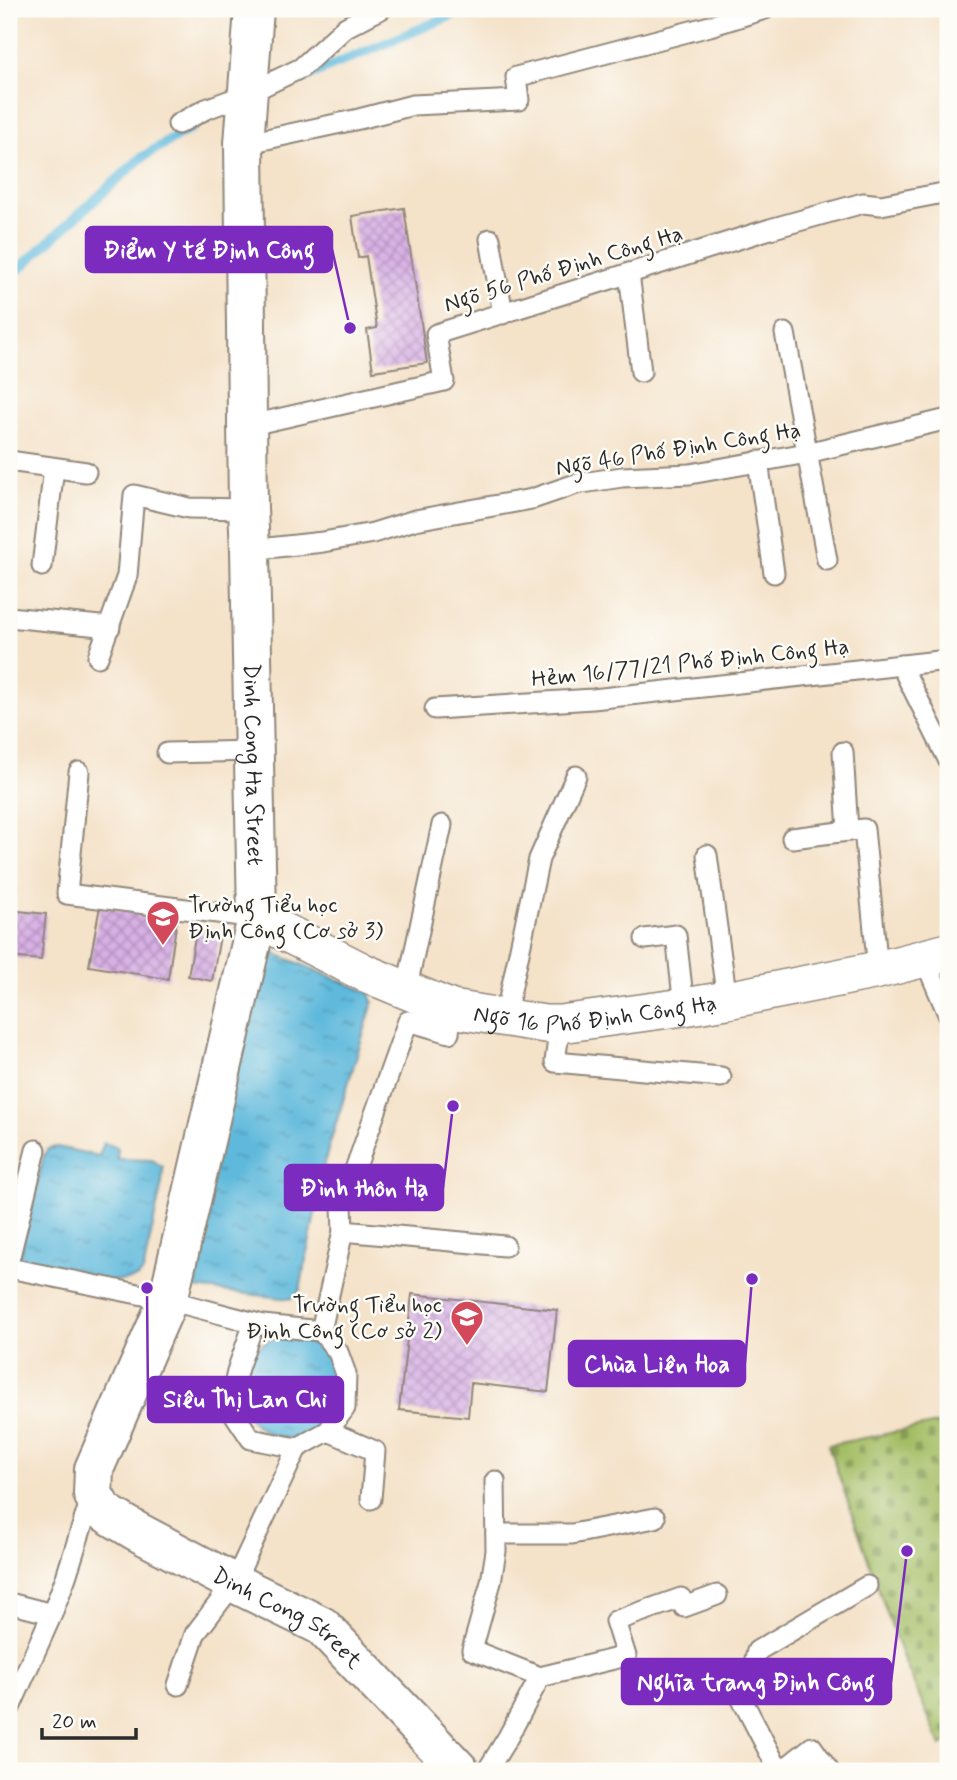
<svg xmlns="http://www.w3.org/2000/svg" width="957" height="1780" viewBox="0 0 957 1780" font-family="Mynerve,sans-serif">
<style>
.cemetery{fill:url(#cemetery-stones);stroke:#687448;stroke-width:2}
.water{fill:url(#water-ripples);stroke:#447284;stroke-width:2}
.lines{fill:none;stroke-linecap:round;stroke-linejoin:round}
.stream{stroke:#5eb9dc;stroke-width:10}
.building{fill:url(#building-cross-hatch)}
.lane-casing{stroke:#90867a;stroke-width:23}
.street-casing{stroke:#90867a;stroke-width:40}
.secondary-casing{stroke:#90867a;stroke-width:42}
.lane{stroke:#fff;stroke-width:19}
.street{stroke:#fff;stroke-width:37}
.secondary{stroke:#fff;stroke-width:38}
.labels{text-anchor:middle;stroke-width:5;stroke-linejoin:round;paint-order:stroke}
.street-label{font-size:23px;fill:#2b2b2b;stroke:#fdfcf7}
.poi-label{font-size:23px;fill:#2b2b2b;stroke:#fdfcf7;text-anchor:start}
.leader{fill:none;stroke:#7b2cbf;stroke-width:2.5}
.callout-dot{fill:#7b2cbf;stroke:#fdfcf7;stroke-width:2.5}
.callout{fill:#7b2cbf;stroke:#7b2cbf;stroke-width:2.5}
.callout-label{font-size:24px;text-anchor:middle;font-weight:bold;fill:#fff}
</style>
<defs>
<pattern id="cemetery-stones" width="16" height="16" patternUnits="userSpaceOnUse" patternTransform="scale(1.75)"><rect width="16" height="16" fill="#a4be65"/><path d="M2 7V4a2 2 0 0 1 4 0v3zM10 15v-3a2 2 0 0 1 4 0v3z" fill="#869b53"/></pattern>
<pattern id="water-ripples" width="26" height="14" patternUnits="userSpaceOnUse" patternTransform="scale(1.75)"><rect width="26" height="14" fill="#5eb9dc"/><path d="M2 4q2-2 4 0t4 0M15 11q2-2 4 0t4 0" fill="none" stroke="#4e97b3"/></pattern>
<pattern id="building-cross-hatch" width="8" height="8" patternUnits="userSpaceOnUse" patternTransform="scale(1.75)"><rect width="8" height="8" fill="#d8b0e5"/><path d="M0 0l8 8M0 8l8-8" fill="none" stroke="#af8fba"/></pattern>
</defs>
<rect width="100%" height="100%" fill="#fdfcf7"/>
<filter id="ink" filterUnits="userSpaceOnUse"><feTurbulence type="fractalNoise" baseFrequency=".0143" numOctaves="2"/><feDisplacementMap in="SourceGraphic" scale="14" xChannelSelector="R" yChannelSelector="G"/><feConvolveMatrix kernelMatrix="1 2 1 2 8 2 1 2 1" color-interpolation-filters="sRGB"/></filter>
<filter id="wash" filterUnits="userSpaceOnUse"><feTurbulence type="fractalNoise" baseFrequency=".00686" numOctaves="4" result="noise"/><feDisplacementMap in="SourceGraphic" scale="28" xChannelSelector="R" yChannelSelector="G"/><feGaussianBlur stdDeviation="1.57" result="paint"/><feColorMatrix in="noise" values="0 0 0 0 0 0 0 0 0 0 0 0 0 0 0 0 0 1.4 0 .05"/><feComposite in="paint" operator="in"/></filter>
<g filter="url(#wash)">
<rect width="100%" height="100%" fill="#f4e2c9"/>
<path class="cemetery" d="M 948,1422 L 948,1741 L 941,1746 L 902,1656 L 828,1445 Z"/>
<g class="water">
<path d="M 276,954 L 370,993 L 373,1002 L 327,1153 L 300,1290 L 291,1299 L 195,1288 L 189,1280 L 231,1069 L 268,957 Z"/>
<path d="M 104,1143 L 118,1148 L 117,1159 L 152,1160 L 163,1167 L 162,1183 L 143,1272 L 138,1277 L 133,1279 L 102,1283 L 26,1264 L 19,1260 L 44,1155 L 48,1149 L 57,1147 L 99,1156 Z"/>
<circle cx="290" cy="1387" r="51"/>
</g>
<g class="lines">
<g class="stream">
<path d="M 291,83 L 467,9"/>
<path d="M 9,278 L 141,158 L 194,126"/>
</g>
</g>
<g id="blocks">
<g class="building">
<path d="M 404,208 L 427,363 L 373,371 L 367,330 L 377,328 L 366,256 L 358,258 L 352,216 Z"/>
<path d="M 100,906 L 177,919 L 168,979 L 89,966 Z"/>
<path d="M 9,910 L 46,914 L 41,960 L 9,957 Z"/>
<path d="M 196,932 L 220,936 L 212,981 L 188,976 Z"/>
<path d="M 412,1294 L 557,1310 L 548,1392 L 471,1383 L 468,1417 L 399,1410 Z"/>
</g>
</g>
</g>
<g filter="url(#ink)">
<use href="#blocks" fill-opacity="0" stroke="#90867a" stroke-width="2"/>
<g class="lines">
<defs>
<g id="lane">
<path d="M 178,124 L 206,109 L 247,94 L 301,68 L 346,27 L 381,9"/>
<path d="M 244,144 L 359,119 L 413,105 L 519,100 L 516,77 L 710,26 L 765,9"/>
<path d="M 490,239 L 503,314"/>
<path d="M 629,273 L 641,372"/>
<path d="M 785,333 L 827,560"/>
<path d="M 247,426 L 444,381 L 436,334 L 770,229 L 863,203 L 881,205 L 948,192"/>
<path d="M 9,461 L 86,472"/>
<path d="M 758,461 L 774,573"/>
<path d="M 250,550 L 323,542 L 373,533 L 415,520 L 532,499 L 576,484 L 622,477 L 690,474 L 807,453 L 948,419"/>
<path d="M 42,566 L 54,468"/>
<path d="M 9,617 L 110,627"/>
<path d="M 98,657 L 127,576 L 134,495 L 189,508 L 248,509"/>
<path d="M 901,665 L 948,759"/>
<path d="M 435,709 L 593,699 L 948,660"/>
<path d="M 843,752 L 848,831"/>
<path d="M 167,753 L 254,751"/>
<path d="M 79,772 L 67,894 L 257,918"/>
<path d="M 792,838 L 864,829 L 878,970"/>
<path d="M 707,855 L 727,1000"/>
<path d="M 645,939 L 676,935 L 684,1007"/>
<path d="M 924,958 L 948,1014"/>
<path d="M 406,991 L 442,825"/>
<path d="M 505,1018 L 539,859 L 576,776"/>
<path d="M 560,1024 L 555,1062 L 721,1077"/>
<path d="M 343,1231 L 505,1246"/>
<path d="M 9,1260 L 36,1150"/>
<path d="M 9,1268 L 168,1300 L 263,1325 L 321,1331 L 343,1231 L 342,1206 L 408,1021 L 449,1033 L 452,1009"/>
<path d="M 254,1323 L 238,1368 L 229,1406 L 251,1439 L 297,1448 L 328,1431 L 345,1408 L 346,1374 L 338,1352 L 321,1331"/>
<path d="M 328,1431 L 375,1451 L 371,1499"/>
<path d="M 495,1481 L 496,1551 L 491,1582 L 472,1650 L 540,1677"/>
<path d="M 496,1534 L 572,1534 L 655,1518"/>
<path d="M 9,1603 L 52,1614"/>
<path d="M 178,1685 L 195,1634 L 234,1583 L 297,1448"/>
<path d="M 9,1710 L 52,1614 L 66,1577 L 92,1495"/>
<path d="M 487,1771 L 508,1737 L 540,1677 L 626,1656 L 615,1621 L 681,1598 L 684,1607 L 717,1595"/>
<path d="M 779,1771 L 737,1690 L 751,1676 L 757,1651 L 867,1586"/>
<path d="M 782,1771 L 812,1747 L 829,1771"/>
</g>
<g id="street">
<path id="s1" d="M 257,918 L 365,973 L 452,1009 L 545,1024 L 560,1024 L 684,1007 L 727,1000 L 878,970 L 948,952"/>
</g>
<g id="secondary">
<path id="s2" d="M 254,9 L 244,144 L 248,509 L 250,550 L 257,918 L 168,1300 L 94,1469 L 93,1494 L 103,1511 L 136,1531 L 234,1583 L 322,1626 L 460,1771"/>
</g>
</defs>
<use href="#lane" class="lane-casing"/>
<use href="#street" class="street-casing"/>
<use href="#secondary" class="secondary-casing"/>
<use href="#lane" class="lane"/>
<use href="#street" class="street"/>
<use href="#secondary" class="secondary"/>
</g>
</g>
<defs>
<symbol id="school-pin" viewBox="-11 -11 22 30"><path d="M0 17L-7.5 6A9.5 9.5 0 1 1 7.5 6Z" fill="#d1495b" stroke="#fdfcf7"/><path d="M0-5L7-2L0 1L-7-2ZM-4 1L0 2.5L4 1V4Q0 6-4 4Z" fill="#fff"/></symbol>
</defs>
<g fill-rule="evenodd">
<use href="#school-pin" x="144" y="898" width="38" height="52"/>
<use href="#school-pin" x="448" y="1298" width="38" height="52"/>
</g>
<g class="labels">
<g class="street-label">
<text transform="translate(563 268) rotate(-17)" y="8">Ngõ 56 Phố Định Công Hạ</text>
<text transform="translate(678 448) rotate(-9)" y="8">Ngõ 46 Phố Định Công Hạ</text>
<text transform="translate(690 662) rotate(-6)" y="8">Hẻm 16/77/21 Phố Định Công Hạ</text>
<text dy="8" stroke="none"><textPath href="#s2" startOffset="756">Dinh Cong Ha Street</textPath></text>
<text dy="8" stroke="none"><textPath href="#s1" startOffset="360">Ngõ 16 Phố Định Công Hạ</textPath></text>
<text dy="8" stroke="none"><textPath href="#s2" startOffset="1745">Dinh Cong Street</textPath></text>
</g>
<g class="poi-label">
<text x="188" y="912">Trường Tiểu học<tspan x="188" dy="26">Định Công (Cơ sở 3)</tspan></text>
<text x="442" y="1312" text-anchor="end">Trường Tiểu học<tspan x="442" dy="26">Định Công (Cơ sở 2)</tspan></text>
</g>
</g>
<path class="leader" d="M350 328L332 249M453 1106L443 1188M752 1279L745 1363M147 1288L148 1399M907 1551L891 1682"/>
<g class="callout-dot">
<circle cx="350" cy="328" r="7"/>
<circle cx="453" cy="1106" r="7"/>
<circle cx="752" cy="1279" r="7"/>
<circle cx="147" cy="1288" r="7"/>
<circle cx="907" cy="1551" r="7"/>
</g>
<g class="callout">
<rect x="86" y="227" width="246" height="45" rx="7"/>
<rect x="285" y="1165" width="158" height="45" rx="7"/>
<rect x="569" y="1341" width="176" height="45" rx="7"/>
<rect x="148" y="1377" width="195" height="45" rx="7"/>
<rect x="622" y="1659" width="269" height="45" rx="7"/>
</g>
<g class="callout-label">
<text x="209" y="258">Điểm Y tế Định Công</text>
<text x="364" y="1196">Đình thôn Hạ</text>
<text x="657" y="1372">Chùa Liên Hoa</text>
<text x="245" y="1407">Siêu Thị Lan Chi</text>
<text x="756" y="1690">Nghĩa trang Định Công</text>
</g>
<rect width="957" height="1780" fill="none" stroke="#fdfcf7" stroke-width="35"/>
<path d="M42 1728v10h94v-10" fill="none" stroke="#2b2b2b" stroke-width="3.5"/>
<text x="52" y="1728" font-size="21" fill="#2b2b2b" stroke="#fdfcf7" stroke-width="5" paint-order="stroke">20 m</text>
</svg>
